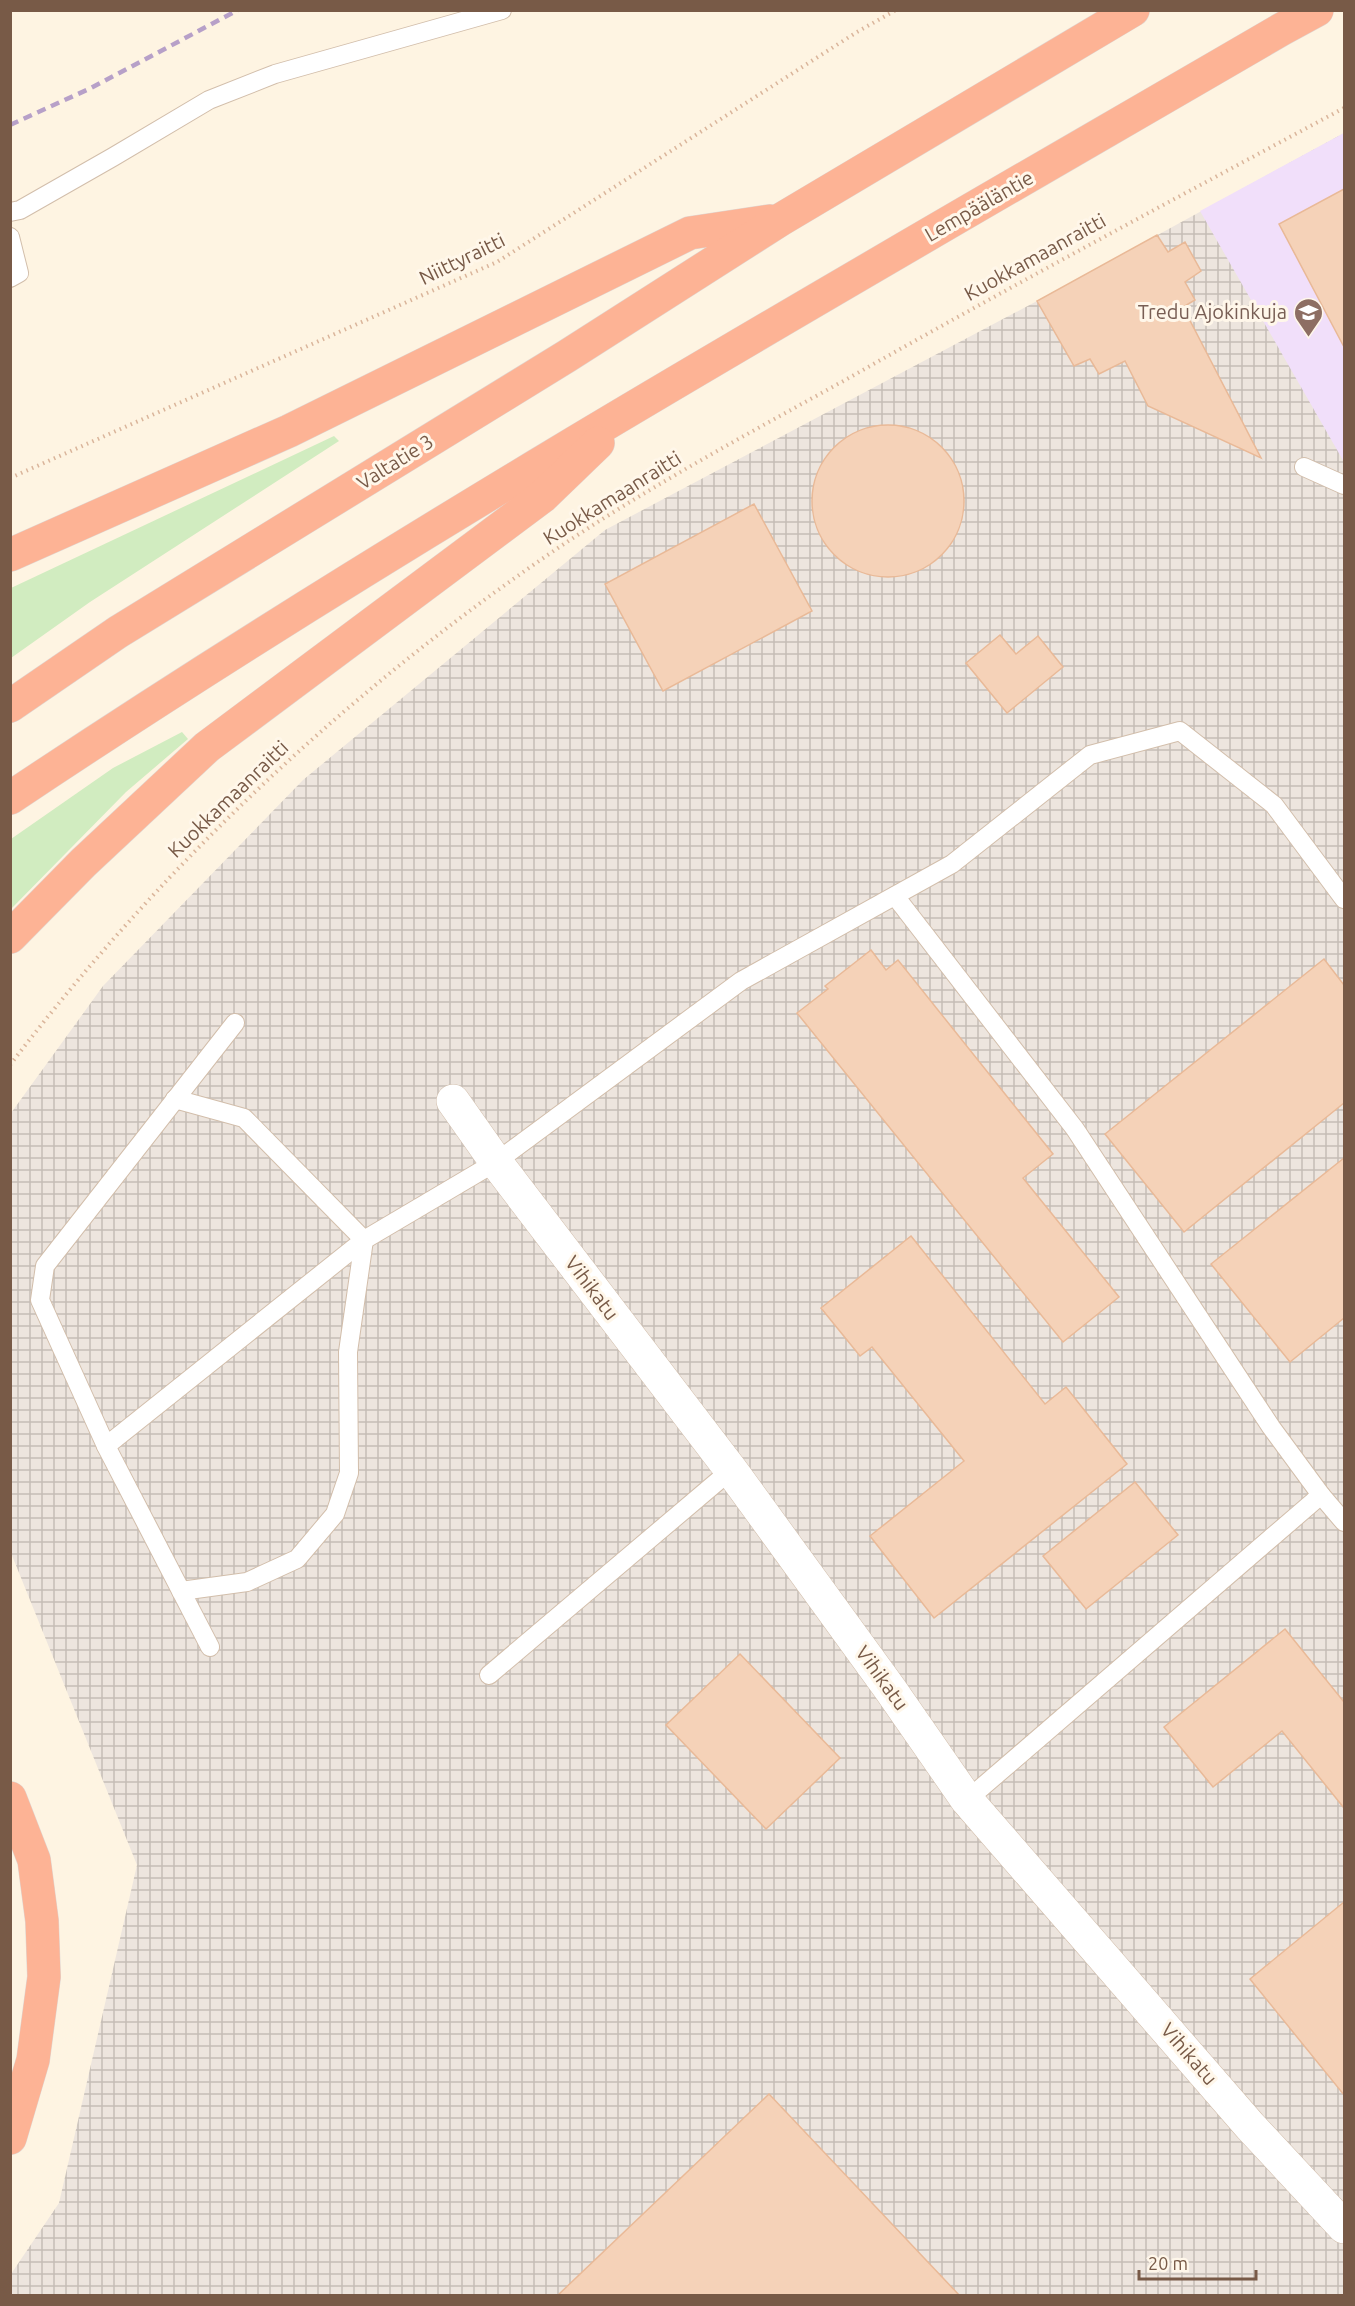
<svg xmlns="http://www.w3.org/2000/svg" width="1355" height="2306" viewBox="0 0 1355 2306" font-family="Ubuntu,sans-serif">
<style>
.industrial{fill:url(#industrial-grid)}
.education{fill:#f1dffa}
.grass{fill:#d1ecc0}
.building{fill:#f5d2b8;stroke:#e9b997;stroke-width:1.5}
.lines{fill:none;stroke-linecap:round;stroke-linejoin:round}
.lane-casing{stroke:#d2beab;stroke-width:20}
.street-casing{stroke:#d2beab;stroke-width:34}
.highway-casing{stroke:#dfd7d3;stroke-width:34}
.path{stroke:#dab59b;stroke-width:4;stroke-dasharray:1.5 4.5;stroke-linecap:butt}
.lane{stroke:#fff;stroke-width:18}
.street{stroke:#fff;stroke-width:33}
.highway{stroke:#fdb395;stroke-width:33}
.rail{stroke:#b7a0c8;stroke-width:4.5;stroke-dasharray:9 6;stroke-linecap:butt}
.labels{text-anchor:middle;stroke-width:6;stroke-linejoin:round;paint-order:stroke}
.street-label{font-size:20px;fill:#785a47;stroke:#fff7ea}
.education-label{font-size:20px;fill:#785e54;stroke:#fff7ea;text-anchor:end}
</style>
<defs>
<pattern id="industrial-grid" width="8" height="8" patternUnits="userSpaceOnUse" patternTransform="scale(1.5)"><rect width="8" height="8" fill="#ede5de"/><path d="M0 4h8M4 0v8" fill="none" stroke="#c5bdb6"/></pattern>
</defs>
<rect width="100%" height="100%" fill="#fef4e2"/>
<path class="industrial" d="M 1344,133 L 1344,2295 L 11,2296 L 11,2274 L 59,2203 L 137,1865 L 11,1553 L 11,1113 L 103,986 L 303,780 L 605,530 L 1037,301 Z"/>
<path class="education" d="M 1344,133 L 1344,462 L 1200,211 Z"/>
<g class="grass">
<path d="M 334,436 L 339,441 L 90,602 L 11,658 L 11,588 Z"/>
<path d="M 182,732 L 188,739 L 126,792 L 11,909 L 11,839 L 113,768 Z"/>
</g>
<g class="building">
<path d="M 1344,189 L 1344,347 L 1279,224 Z"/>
<path d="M 1157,235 L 1168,252 L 1185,242 L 1201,271 L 1185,282 L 1195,300 L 1183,307 L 1261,458 L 1148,406 L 1125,361 L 1099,374 L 1090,359 L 1074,366 L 1037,301 Z"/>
<circle cx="888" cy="501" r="76"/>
<path d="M 754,504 L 812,611 L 663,691 L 605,584 Z"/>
<path d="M 1000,635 L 1016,654 L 1038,636 L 1063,667 L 1007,713 L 966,663 Z"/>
<path d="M 871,950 L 886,970 L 898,960 L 1053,1154 L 1023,1178 L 1119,1297 L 1063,1342 L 797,1013 L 828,989 L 825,986 Z"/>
<path d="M 1324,959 L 1344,985 L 1344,1103 L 1184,1232 L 1105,1134 Z"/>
<path d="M 1344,1158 L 1344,1318 L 1290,1362 L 1211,1264 Z"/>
<path d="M 911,1236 L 1045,1404 L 1066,1387 L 1127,1464 L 934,1618 L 870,1536 L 964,1461 L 872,1347 L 860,1356 L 821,1308 Z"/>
<path d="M 1135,1482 L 1178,1535 L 1086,1609 L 1043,1556 Z"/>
<path d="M 1285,1629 L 1344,1702 L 1344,1808 L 1282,1731 L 1213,1787 L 1164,1727 Z"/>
<path d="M 740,1654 L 840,1758 L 766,1829 L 666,1725 Z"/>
<path d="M 1344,1902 L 1344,2095 L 1250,1979 Z"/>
<path d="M 769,2094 L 960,2296 L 557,2296 Z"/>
</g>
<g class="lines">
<defs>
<g id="lane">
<path d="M 10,212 L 20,210 L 113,157 L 209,100 L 275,74 L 502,10"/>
<path d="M 10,237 L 19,273 L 10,278"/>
<path d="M 1304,467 L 1344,485"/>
<path d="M 895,896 L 1075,1129 L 1271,1427 L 1321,1495"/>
<path d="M 235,1023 L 45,1266 L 40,1300 L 106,1446 L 364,1240 L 496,1162 L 741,981 L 952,864 L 1090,755 L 1180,731 L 1274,805 L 1344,899"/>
<path d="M 175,1099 L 244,1118 L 364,1240 L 348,1352 L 349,1473 L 335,1514 L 297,1559 L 247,1582 L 181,1591"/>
<path d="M 106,1446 L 210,1647"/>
<path d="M 489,1675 L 731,1470"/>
<path d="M 967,1800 L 1321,1495 L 1344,1522"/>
</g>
<path id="street" d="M 453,1101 L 496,1162 L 731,1470 L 890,1689 L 967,1800 L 1250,2126 L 1344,2227"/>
<g id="highway">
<path d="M 10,555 L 289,431 L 690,233 L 770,221"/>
<path d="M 10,706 L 118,632 L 567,356 L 780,220 L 1133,10"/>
<path d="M 10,798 C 423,522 854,278 1282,29 L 1317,10"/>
<path d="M 10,937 L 83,863 L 207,747 L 542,497 L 598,443"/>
<path d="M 10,1798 L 34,1860 L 42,1921 L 44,1977 L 33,2060 L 10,2138"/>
</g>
</defs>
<use href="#lane" class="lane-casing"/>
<use href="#street" class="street-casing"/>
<use href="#highway" class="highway-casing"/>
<g class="path">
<path d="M 10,478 L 497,262 L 857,32 L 896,10"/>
<path d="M 10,1065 C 158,871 338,700 539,561 C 637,493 742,437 847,379 C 1011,286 1178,197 1344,108"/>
</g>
<use href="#lane" class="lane"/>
<use href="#street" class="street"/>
<use href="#highway" class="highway"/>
<path class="rail" d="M 10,125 L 91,88 L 238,10"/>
</g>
<defs>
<symbol id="school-pin" viewBox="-11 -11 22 30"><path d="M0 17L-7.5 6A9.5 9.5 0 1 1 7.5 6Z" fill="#8d6e63" stroke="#fff7ea"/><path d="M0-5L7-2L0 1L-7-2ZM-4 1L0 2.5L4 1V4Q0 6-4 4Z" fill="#fff"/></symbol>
</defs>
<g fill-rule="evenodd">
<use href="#school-pin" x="1292" y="296" width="33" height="45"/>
</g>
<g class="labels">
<g class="street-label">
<text transform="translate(979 206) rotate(-30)" y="7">Lempääläntie</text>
<text transform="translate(1035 257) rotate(-29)" y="7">Kuokkamaanraitti</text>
<text transform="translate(462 259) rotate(-26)" y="7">Niittyraitti</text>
<text transform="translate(395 462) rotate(-32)" y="7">Valtatie 3</text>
<text transform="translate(612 498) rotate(-32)" y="7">Kuokkamaanraitti</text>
<text transform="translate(228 799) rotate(-44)" y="7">Kuokkamaanraitti</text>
<text transform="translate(592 1288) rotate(53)" y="7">Vihikatu</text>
<text transform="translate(882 1678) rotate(54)" y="7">Vihikatu</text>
<text transform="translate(1189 2054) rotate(49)" y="7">Vihikatu</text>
</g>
<g class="education-label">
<text x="1287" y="319">Tredu Ajokinkuja</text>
</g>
</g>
<rect width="1355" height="2306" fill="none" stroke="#785a47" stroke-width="24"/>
<path d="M1139 2270v9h117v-9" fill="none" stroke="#785a47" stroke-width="3"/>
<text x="1148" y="2270" font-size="18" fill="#785a47" stroke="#fff7ea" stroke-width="4.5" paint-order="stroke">20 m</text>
</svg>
